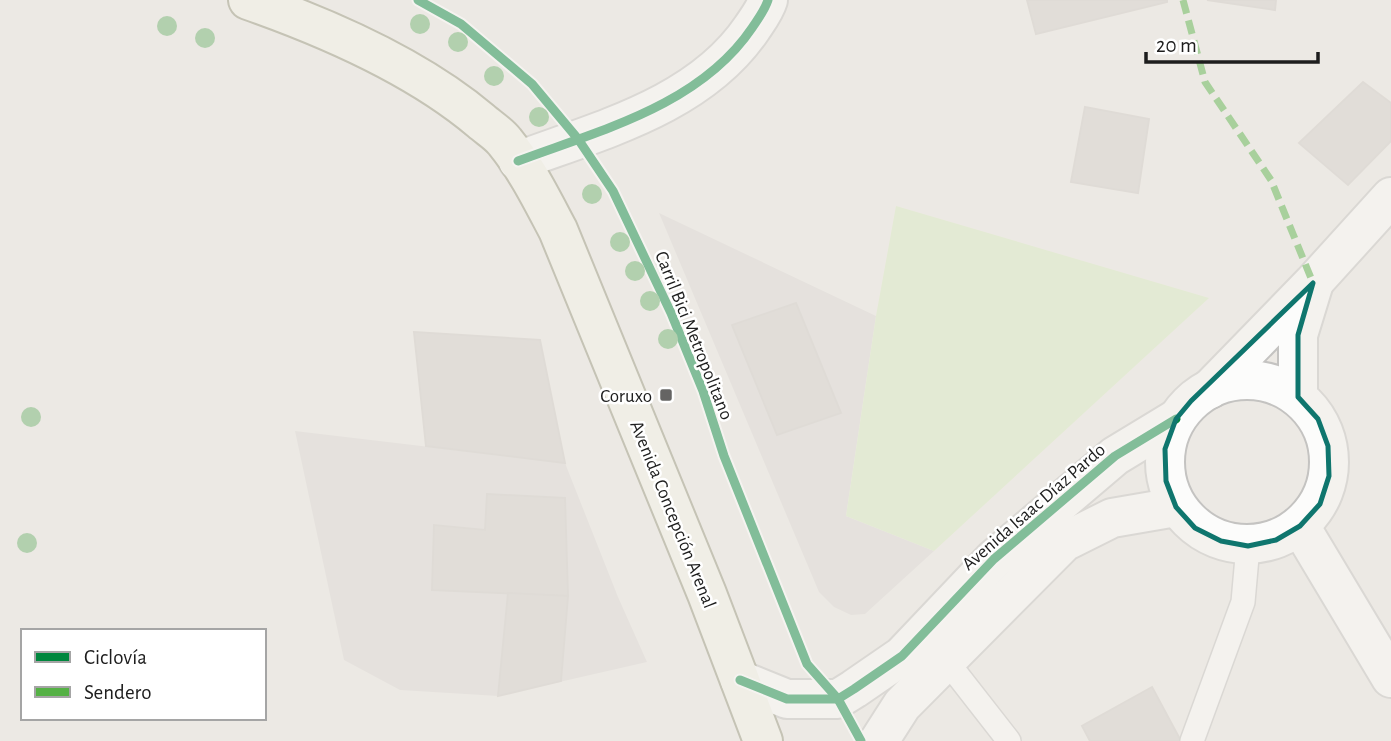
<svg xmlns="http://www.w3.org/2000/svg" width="1391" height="741" viewBox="0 0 1391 741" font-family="'Alegreya Sans',sans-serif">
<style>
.residential{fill:#dbd8d6}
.grass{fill:#d8ecc0}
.building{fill:#d2cfcb;stroke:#cfcbc6;stroke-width:2}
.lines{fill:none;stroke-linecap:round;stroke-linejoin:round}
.service-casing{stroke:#c4c3c1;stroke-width:26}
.minor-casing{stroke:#c4c3c1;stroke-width:42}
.tertiary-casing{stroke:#c4c3c1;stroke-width:42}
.secondary-casing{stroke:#94957c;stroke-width:42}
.service{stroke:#fcfcfb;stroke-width:23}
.minor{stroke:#fcfcfb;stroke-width:38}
.tertiary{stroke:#fcfcfb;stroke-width:38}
.secondary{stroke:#f3f3e8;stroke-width:38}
.quiet{stroke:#55b145;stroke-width:7;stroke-dasharray:14 7;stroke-linecap:butt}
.cycleway-casing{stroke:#fff;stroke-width:13}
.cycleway{stroke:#00873e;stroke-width:9}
.tree{fill:#6cb16e}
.marked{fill:none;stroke:#0f766e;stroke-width:5;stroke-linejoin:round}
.poi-dot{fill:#656463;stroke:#fff;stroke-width:2.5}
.labels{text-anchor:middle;stroke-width:5;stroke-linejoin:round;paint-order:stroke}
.street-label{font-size:19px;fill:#1d1d1d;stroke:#fff}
.poi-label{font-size:19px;fill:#1d1d1d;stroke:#fff;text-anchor:end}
</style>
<rect width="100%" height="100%" fill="#ece9e4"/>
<g class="residential">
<path d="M 659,213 L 876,316 L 846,516 L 934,551 L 865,614 L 851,615 L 834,607 L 819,592 Z"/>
<path d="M 295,431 L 565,463 L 618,597 L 647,662 L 498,696 L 400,690 L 344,660 Z"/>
</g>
<path class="grass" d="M 896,206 L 1209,298 L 934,551 L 846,516 L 876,316 Z"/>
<g class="building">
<path d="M 1027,0 L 1167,0 L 1167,2 L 1036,34 Z"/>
<path d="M 1207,0 L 1276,0 L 1275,10 Z"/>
<path d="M 1363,82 L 1391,103 L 1391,141 L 1348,185 L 1299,143 Z"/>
<path d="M 1085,107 L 1149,119 L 1138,193 L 1071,182 Z"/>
<path d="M 796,303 L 841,413 L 777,435 L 732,325 Z"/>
<path d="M 414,332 L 540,340 L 565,463 L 426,446 Z"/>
<path d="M 487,494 L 565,498 L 568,596 L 432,590 L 434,525 L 485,530 Z"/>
<path d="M 508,593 L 568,596 L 561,681 L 498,696 Z"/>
<path d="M 1152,687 L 1181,741 L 1090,741 L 1082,726 Z"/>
</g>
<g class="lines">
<defs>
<g id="service">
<path d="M 945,659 L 1009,741"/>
<path d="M 1192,741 L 1243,602 L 1248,546"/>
</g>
<path id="minor" d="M 518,161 C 601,130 700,105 752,28 C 758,19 765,10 768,0"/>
<g id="tertiary">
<circle cx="1247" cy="462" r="82"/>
<path d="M 1210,389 L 1313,283 L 1391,197"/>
<path d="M 1298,397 L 1298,335 L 1313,286"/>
<path d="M 1300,526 L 1391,678"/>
<path d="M 740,680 L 787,699 L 838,699 L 854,689 L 902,656 L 994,559 L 1115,456 L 1176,419"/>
<path d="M 879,741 L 902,705 L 1064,542 L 1112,518 L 1176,507"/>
</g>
<path id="secondary" d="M 248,0 C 328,28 416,66 481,121 C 489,128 499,134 505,142 C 527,169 542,200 558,230 L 707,594 L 763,741"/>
</defs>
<use href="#service" class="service-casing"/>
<use href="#minor" class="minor-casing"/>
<use href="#tertiary" class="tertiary-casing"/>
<use href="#secondary" class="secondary-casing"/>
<use href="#service" class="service"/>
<use href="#minor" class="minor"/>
<use href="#tertiary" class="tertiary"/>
<use href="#secondary" class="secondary"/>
<path class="quiet" d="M 1183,0 L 1205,82 L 1271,180 L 1313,283"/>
<defs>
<g id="cycleway">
<path d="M 418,0 L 461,24 L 532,84 L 578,139 L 613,191 L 671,313 L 703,391 L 724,456 L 807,664 L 838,699 L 861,741"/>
<path d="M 518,161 C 601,130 700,105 752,28 C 758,19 765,10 768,0"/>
<path d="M 740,680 L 787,699 L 838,699 L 854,689 L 902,656 L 994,559 L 1115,456 L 1176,419"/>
</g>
</defs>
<use href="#cycleway" class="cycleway-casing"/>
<use href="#cycleway" class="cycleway"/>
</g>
<g class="tree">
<circle cx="420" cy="24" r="10"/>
<circle cx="167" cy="26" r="10"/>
<circle cx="205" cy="38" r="10"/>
<circle cx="458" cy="42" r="10"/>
<circle cx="494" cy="76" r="10"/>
<circle cx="539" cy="117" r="10"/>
<circle cx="592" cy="194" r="10"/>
<circle cx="620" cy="242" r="10"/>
<circle cx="635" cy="271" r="10"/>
<circle cx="650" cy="301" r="10"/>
<circle cx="668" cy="339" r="10"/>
<circle cx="31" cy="417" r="10"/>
<circle cx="27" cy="543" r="10"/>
</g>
<path d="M0 0H1391V741H0ZM 1313,283 L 1298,335 L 1298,397 L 1318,419 L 1328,446 L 1329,476 L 1320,504 L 1300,526 L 1276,540 L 1248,546 L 1221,541 L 1195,528 L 1176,507 L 1166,481 L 1165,449 L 1176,419 L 1191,401 Z" fill="#ece9e4" fill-opacity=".55" fill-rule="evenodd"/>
<path class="marked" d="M 1313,283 L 1298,335 L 1298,397 L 1318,419 L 1328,446 L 1329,476 L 1320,504 L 1300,526 L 1276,540 L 1248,546 L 1221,541 L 1195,528 L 1176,507 L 1166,481 L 1165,449 L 1176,419 L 1191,401 Z"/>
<rect class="poi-dot" x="659" y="388" width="14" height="14" rx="3.5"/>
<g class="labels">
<g class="street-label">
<text transform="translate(695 335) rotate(68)" y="7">Carril Bici Metropolitano</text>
<text transform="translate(1033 506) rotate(-41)" y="7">Avenida Isaac Díaz Pardo</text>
<text transform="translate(674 514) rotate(68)" y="7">Avenida Concepción Arenal</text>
</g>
<g class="poi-label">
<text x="652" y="402">Coruxo</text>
</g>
</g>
<rect x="21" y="629" width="245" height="91" fill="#ffffff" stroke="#a5a5a5" stroke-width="2"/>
<rect x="35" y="652" width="35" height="10" fill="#00873e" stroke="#a5a5a5" stroke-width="2"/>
<text x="84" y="664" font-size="21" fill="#1d1d1d">Ciclovía</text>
<rect x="35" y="687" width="35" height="10" fill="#55b145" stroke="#a5a5a5" stroke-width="2"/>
<text x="84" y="699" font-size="21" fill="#1d1d1d">Sendero</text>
<path d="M1146 52v10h172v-10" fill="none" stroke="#1d1d1d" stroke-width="3.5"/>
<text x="1156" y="52" font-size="21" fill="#1d1d1d" stroke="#ffffff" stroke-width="5" paint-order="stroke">20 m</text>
</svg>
